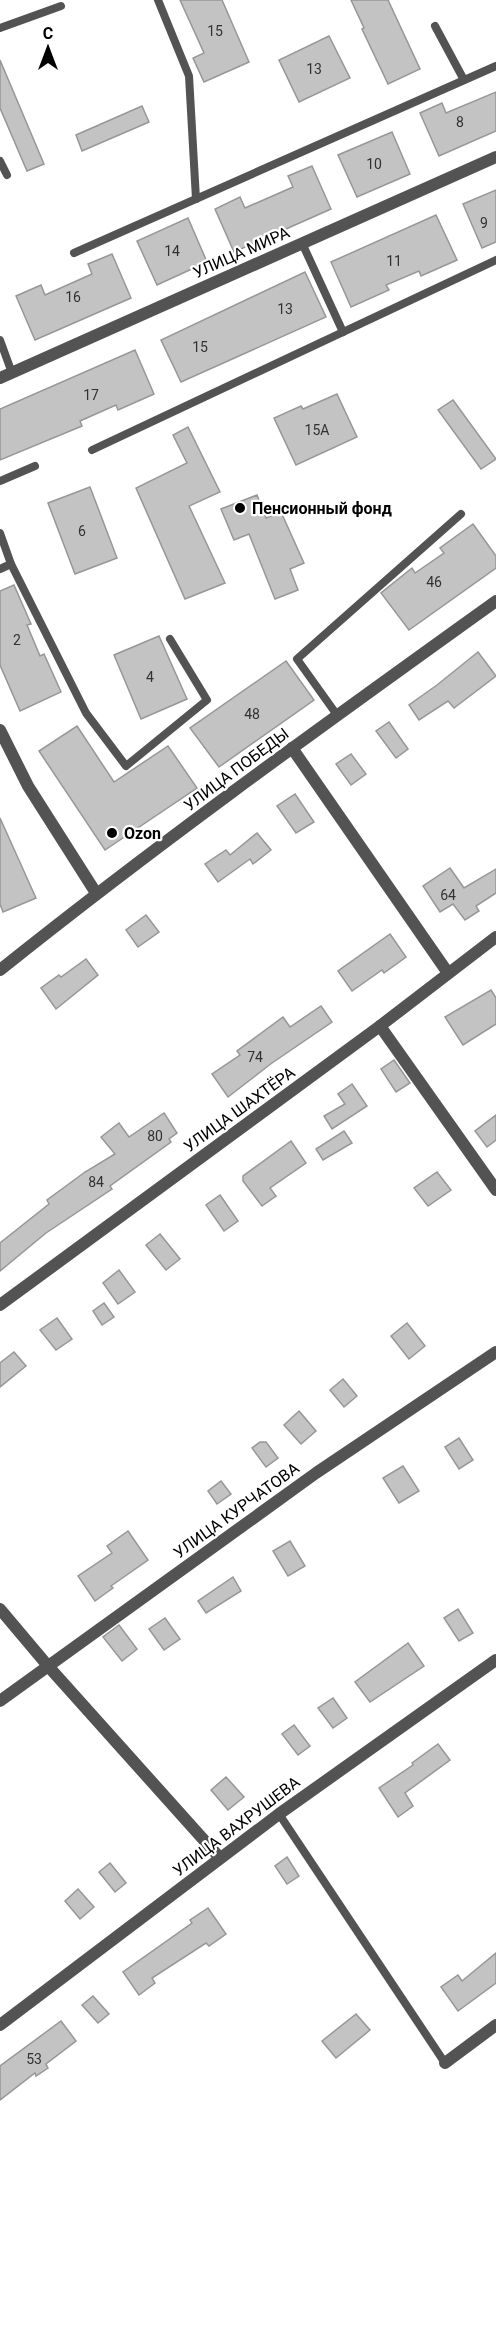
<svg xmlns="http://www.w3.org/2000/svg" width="496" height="2332" viewBox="0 0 496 2332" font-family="Roboto,sans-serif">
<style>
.building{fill:#c3c3c3;stroke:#979797;stroke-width:1.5}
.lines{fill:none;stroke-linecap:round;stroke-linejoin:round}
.service{stroke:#535353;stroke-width:8}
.minor{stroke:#535353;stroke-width:12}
.tertiary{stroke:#535353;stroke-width:12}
.poi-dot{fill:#000;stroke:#fff;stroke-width:2}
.labels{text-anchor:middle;stroke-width:4.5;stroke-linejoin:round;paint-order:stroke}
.number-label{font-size:14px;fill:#313131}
.street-label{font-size:16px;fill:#000;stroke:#fff}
.poi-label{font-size:16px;font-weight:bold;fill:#000;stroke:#fff;text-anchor:start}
</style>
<rect width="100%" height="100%" fill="#fff"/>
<g class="building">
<path d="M 180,0 L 222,0 L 249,62 L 204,82 L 193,58 L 204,53 Z"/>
<path d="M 351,0 L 388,0 L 420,69 L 388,84 L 362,29 L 364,28 Z"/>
<path d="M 329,36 L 350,78 L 299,102 L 279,60 Z"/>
<path d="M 0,60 L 44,164 L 27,171 L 0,108 Z"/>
<path d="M 496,92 L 496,131 L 439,156 L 420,113 L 442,103 L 446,113 Z"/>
<path d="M 142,106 L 149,122 L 82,151 L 76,135 Z"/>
<path d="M 392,132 L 410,174 L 357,197 L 338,155 Z"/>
<path d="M 312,166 L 331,209 L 234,252 L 215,209 L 240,197 L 245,208 L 293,187 L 288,176 Z"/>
<path d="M 496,190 L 496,242 L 482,248 L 463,204 Z"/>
<path d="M 436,215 L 457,260 L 421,276 L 419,271 L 386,285 L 389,290 L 351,307 L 331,262 Z"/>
<path d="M 188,218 L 207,262 L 157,285 L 137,241 Z"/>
<path d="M 112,254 L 131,298 L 35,340 L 16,296 L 41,285 L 45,295 L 92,274 L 88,264 Z"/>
<path d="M 305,272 L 326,317 L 181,382 L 161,340 Z"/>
<path d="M 135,350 L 154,394 L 118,410 L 116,405 L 80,421 L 82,426 L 0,460 L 0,409 Z"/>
<path d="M 337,394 L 357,437 L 296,465 L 274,418 L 301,406 L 303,409 Z"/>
<path d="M 453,400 L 496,459 L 481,469 L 438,410 Z"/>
<path d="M 188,427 L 220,492 L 189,506 L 225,583 L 185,599 L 136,488 L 187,463 L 173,435 Z"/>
<path d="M 90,487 L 117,558 L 75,574 L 48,503 Z"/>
<path d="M 257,495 L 266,518 L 281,512 L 304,563 L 290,569 L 298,590 L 275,599 L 249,534 L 234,540 L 221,509 Z"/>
<path d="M 473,524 L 496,556 L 496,568 L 409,630 L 381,593 L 412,568 L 415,573 L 444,553 L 440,548 Z"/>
<path d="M 14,585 L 31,624 L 27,625 L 40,656 L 44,654 L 61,692 L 20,711 L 0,665 L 0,591 Z"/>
<path d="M 159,636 L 187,699 L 141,719 L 114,655 Z"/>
<path d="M 478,652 L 496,676 L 454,708 L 448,701 L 419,720 L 409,705 L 437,685 Z"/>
<path d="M 286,661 L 314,700 L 219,767 L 190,728 Z"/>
<path d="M 389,722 L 408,749 L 396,758 L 376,731 Z"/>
<path d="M 77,726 L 114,782 L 168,746 L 197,788 L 105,850 L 39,751 Z"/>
<path d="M 351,754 L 366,774 L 351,785 L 336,764 Z"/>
<path d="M 295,794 L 314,822 L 296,833 L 277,806 Z"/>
<path d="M 0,818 L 36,898 L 3,912 L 0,904 Z"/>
<path d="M 257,833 L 271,850 L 253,864 L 250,859 L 218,882 L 205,864 L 226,850 L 230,855 Z"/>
<path d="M 450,868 L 464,888 L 496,869 L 496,893 L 476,906 L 479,911 L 465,920 L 453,904 L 440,912 L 423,886 Z"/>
<path d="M 146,915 L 159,932 L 138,947 L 126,930 Z"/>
<path d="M 390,934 L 406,957 L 384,973 L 382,970 L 352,991 L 338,971 Z"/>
<path d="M 86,959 L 98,975 L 56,1009 L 41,988 L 59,975 L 61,977 Z"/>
<path d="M 491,990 L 496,998 L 496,1024 L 463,1045 L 445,1017 Z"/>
<path d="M 321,1006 L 332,1022 L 272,1063 L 228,1097 L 212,1074 L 240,1055 L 237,1051 L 283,1017 L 290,1027 Z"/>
<path d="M 394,1060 L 410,1083 L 396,1092 L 381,1069 Z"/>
<path d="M 352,1084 L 367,1106 L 332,1129 L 324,1116 L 345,1104 L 338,1094 Z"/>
<path d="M 164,1113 L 177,1133 L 169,1139 L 171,1142 L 110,1186 L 112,1189 L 46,1233 L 0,1271 L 0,1243 L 49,1204 L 47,1200 L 85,1172 L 115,1154 L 101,1137 L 119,1123 L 129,1137 Z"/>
<path d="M 496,1115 L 496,1140 L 487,1147 L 475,1131 Z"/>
<path d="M 344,1131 L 352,1143 L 323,1160 L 316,1149 Z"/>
<path d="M 291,1141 L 306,1163 L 270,1188 L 276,1196 L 262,1206 L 243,1181 L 243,1176 Z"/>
<path d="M 437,1172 L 451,1190 L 428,1206 L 414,1188 Z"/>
<path d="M 220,1195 L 238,1221 L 224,1231 L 206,1205 Z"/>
<path d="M 160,1234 L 180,1259 L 166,1270 L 146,1245 Z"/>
<path d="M 119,1270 L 135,1292 L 118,1304 L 103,1283 Z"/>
<path d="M 104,1303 L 114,1317 L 102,1325 L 93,1311 Z"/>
<path d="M 57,1318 L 72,1339 L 56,1350 L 40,1330 Z"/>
<path d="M 407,1323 L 425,1346 L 409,1359 L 391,1336 Z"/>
<path d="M 14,1352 L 26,1366 L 0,1387 L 0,1363 Z"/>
<path d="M 343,1379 L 357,1396 L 344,1407 L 330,1390 Z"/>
<path d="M 299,1411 L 316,1431 L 301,1444 L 284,1425 Z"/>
<path d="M 459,1438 L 473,1460 L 459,1469 L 445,1447 Z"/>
<path d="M 260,1442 L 266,1442 L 278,1458 L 266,1467 L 252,1448 Z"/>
<path d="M 403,1466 L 419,1491 L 399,1503 L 383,1478 Z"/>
<path d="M 221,1481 L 231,1494 L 217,1504 L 208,1491 Z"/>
<path d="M 128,1531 L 148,1560 L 111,1586 L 113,1588 L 95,1601 L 78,1576 L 112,1553 L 107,1546 Z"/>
<path d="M 290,1541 L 305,1566 L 288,1576 L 273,1551 Z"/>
<path d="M 233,1577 L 241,1591 L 206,1613 L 198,1601 Z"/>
<path d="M 458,1609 L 473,1633 L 459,1641 L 444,1618 Z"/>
<path d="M 165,1618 L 180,1639 L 164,1650 L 149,1629 Z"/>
<path d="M 119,1625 L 137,1649 L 122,1661 L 103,1637 Z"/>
<path d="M 408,1643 L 424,1666 L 370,1702 L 355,1682 Z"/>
<path d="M 333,1698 L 347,1718 L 333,1728 L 318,1708 Z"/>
<path d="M 294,1725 L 310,1746 L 298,1755 L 282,1734 Z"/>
<path d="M 438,1744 L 450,1760 L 405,1793 L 413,1806 L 398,1817 L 379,1788 L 413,1765 L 412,1763 Z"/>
<path d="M 226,1777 L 244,1797 L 228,1810 L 211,1790 Z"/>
<path d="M 287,1857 L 299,1876 L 287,1884 L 275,1866 Z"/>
<path d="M 110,1863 L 126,1883 L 115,1892 L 99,1872 Z"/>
<path d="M 78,1889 L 94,1907 L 80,1919 L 65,1901 Z"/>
<path d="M 208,1908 L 226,1934 L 209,1946 L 206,1943 L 152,1978 L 155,1983 L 139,1995 L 123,1972 L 192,1923 L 190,1920 Z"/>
<path d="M 496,1953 L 496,1983 L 458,2011 L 441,1987 L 458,1975 L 462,1981 Z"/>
<path d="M 93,1996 L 109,2014 L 98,2023 L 82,2005 Z"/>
<path d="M 356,2014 L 370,2030 L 336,2058 L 322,2041 Z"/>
<path d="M 61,2021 L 76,2041 L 46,2064 L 48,2068 L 36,2076 L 35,2073 L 0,2100 L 0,2066 Z"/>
</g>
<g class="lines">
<g class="service">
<path d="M 158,0 L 189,76 L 196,199"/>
<path d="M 435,26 L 464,80"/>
<path d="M 0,28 L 61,6"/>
<path d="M 0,161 L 7,175"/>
<path d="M 302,243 L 343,332"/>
<path d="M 74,253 L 496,66"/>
<path d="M 0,340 L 12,373"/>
<path d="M 92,450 L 496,260"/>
<path d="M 0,481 L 35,466"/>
<path d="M 0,533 L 11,564 L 86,713 L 126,766 L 207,700 L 170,639"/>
<path d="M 0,569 L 11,564"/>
<path d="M 337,715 L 297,659 L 461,514"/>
<path d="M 279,1814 L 445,2063"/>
</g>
<g class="minor">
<path d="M 0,378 L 496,157"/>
<path d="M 0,730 L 28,786 L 96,893"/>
<path d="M 292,748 L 448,973"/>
<path d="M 0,970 C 161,841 329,721 496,601"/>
<path d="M 380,1026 L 496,1190"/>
<path d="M 0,1609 L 48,1666 L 220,1858"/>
<path d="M 0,1701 L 316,1473 L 496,1352"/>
<path d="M 0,2025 L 279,1814 L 496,1660"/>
<path d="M 445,2063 L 496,2025"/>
</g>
<path class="tertiary" d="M 0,1305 L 380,1026 L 496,937"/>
</g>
<g class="poi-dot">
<circle cx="240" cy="508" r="6"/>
<circle cx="112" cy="833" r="6"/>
</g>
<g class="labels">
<g class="number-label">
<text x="215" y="36">15</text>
<text x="314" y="74">13</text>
<text x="460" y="127">8</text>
<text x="374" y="169">10</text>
<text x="484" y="228">9</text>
<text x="172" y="256">14</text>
<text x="394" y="266">11</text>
<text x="73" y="302">16</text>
<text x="285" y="314">13</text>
<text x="200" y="352">15</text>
<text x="91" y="400">17</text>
<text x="317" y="435">15А</text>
<text x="82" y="536">6</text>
<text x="434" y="587">46</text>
<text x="17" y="645">2</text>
<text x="150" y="682">4</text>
<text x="252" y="719">48</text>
<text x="448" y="900">64</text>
<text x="255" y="1062">74</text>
<text x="155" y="1141">80</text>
<text x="96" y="1187">84</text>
<text x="34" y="2064">53</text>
</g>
<g class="street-label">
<text transform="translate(241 252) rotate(-24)" y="6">УЛИЦА МИРА</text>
<text transform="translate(236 769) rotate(-37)" y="6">УЛИЦА ПОБЕДЫ</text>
<text transform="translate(239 1109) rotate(-36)" y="6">УЛИЦА ШАХТЁРА</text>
<text transform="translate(236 1510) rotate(-36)" y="6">УЛИЦА КУРЧАТОВА</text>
<text transform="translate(236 1826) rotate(-37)" y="6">УЛИЦА ВАХРУШЕВА</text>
</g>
<g class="poi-label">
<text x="252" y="514">Пенсионный фонд</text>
<text x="124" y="839">Ozon</text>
</g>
</g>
<g transform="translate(48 48)" stroke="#ffffff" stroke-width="4.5" paint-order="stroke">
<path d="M0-4.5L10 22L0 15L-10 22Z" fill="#000000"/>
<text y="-9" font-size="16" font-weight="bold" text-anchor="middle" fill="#000000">С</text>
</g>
</svg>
